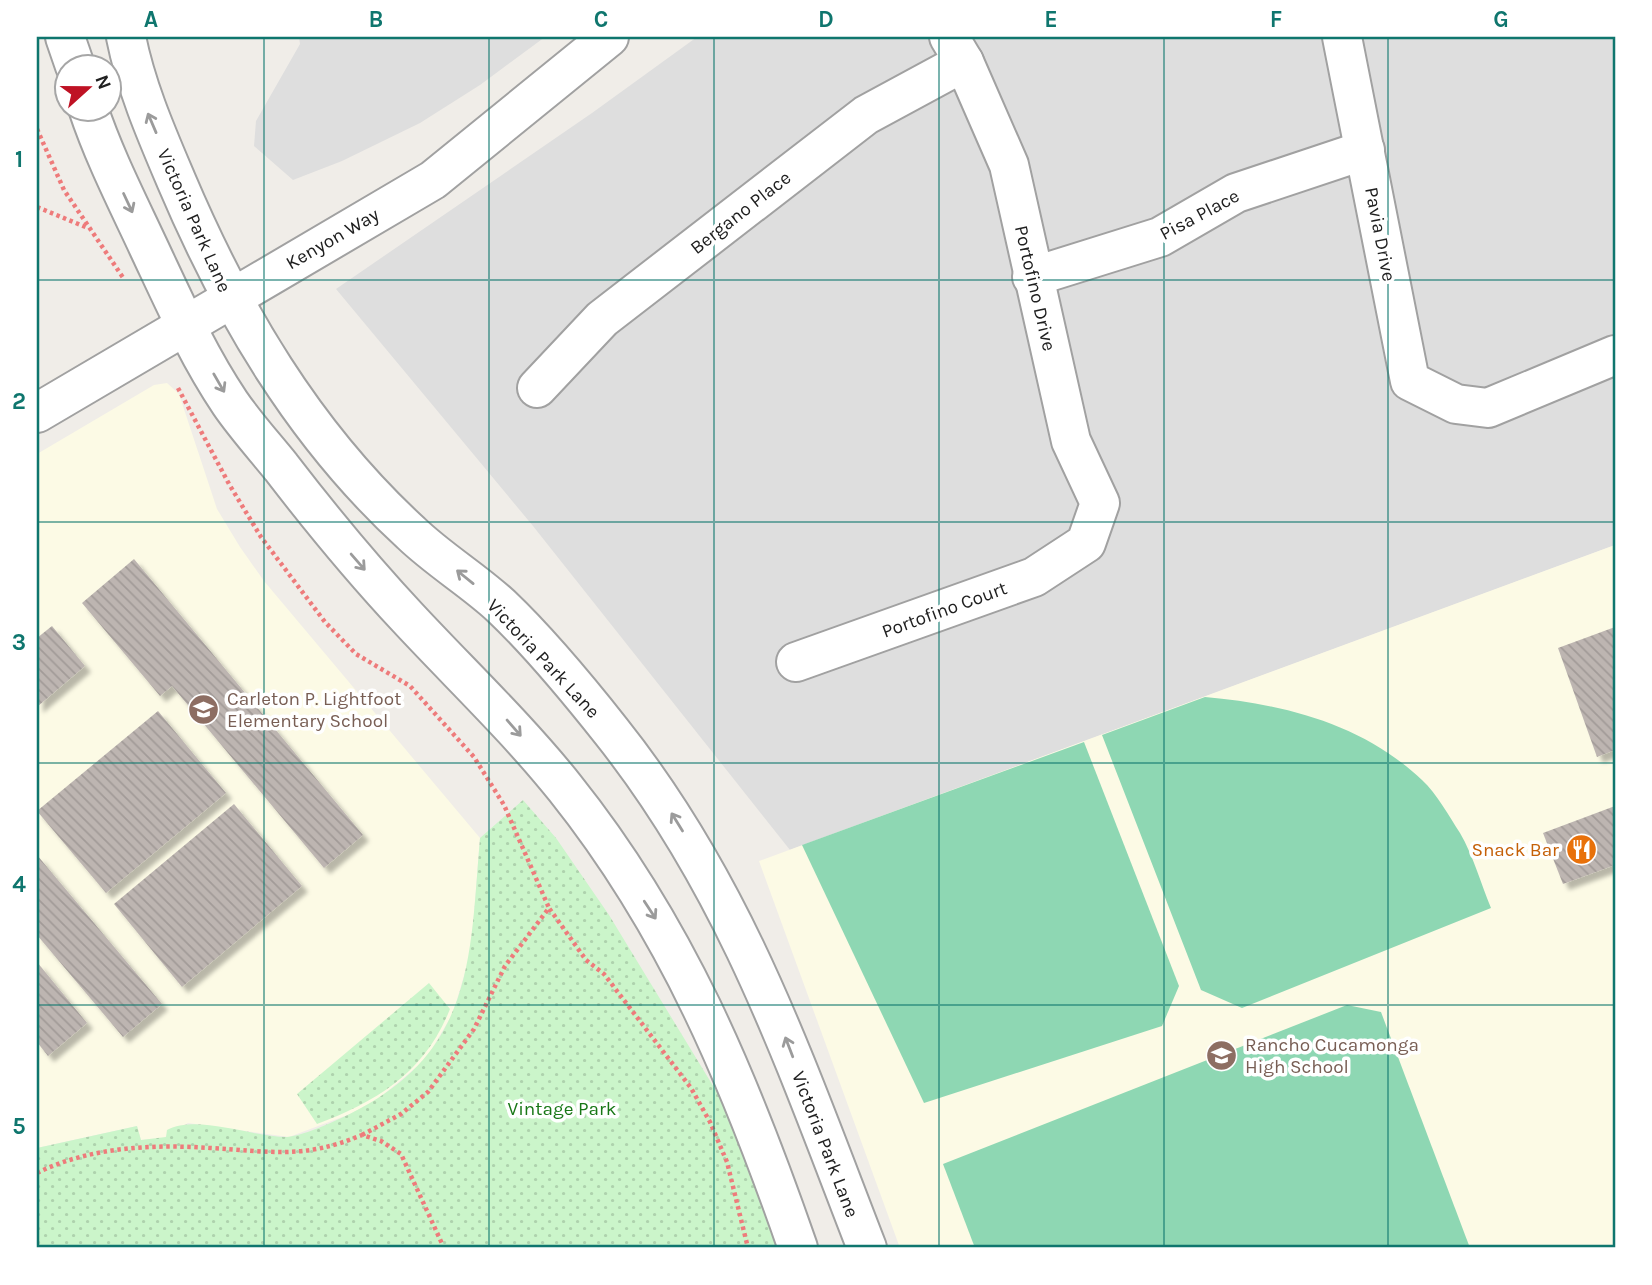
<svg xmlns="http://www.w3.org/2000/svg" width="1652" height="1285" viewBox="0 0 1652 1285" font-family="Karla,sans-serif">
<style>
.residential{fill:#dedede}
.education{fill:#fcfae5}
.park{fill:url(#park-dots)}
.pitch{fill:#8ed7b3}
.building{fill:url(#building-back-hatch);filter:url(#shadow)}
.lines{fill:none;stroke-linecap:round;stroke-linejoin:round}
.minor-casing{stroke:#a1a1a1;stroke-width:42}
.path{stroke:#ee7b7b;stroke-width:4.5;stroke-dasharray:3.5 3.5;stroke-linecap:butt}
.minor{stroke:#fff;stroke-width:38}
.oneway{stroke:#9b9b9b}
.grid{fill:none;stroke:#0f766e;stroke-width:2;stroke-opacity:0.55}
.labels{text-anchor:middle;stroke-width:7;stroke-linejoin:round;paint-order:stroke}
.street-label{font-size:19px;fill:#202020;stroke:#fff}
.education-label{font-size:19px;fill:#785e54;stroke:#fff;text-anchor:start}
.food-label{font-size:19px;fill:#c56008;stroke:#fff;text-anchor:end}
.park-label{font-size:19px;fill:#187716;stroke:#fff}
.neatline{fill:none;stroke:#0f766e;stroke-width:2.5}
.grid-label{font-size:23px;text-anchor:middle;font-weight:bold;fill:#0f766e}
</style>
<defs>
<pattern id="park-dots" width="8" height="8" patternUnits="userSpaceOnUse" patternTransform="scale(1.75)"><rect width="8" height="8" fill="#cbf5ca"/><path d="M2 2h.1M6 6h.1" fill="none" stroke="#aed2ad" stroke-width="1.8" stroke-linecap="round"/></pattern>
<pattern id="building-back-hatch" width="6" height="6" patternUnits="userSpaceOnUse" patternTransform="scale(1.75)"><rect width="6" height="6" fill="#bdb5b1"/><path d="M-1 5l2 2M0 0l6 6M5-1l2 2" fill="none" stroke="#a29b98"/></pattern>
<filter id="shadow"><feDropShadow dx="6" dy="6" stdDeviation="2" flood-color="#0004"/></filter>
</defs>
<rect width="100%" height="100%" fill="#f0ede8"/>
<g class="residential">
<path d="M 299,37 L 545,37 L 480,85 L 420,123 L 342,161 L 293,180 L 254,146 L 256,121 L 300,44 Z"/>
<path d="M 697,37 L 1615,37 L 1615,545 L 790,850 L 533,526 L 336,289 L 592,113 Z"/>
</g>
<g class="education">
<path d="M 167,383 L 179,394 L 217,509 L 240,547 L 264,581 L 480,838 L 471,952 L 453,1013 L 426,1059 L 377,1100 L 350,1114 L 289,1137 L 188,1123 L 162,1139 L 141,1140 L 137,1126 L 37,1148 L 37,454 L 154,385 Z"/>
<path d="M 1615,545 L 1615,1248 L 900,1248 L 759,861 Z"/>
</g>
<g class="park">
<path d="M 523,800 L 556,838 L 609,915 L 732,1117 L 779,1248 L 37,1248 L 37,1148 L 137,1126 L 141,1140 L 166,1137 L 167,1130 C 198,1114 251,1137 287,1137 C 304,1136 345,1117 361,1108 C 475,1046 470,953 480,838 Z"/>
<path d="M 429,983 L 450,1009 C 425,1072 378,1101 317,1124 L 297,1094 Z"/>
</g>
<g class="pitch">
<path d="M 1205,697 C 1284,704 1363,724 1422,780 C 1437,794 1449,816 1460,833 C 1473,855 1481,884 1491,908 L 1242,1008 L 1201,990 L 1102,735 Z"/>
<path d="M 1084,742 L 1179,986 L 1162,1026 L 924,1103 L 802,845 Z"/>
<path d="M 1347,1005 L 1381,1012 L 1470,1248 L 975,1248 L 943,1164 Z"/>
</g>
<g class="building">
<path d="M 134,559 L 363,835 L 324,868 L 172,686 L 160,696 L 82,603 Z"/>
<path d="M 52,626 L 85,666 L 37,707 L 37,638 Z"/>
<path d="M 1615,627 L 1615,750 L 1597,757 L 1558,648 Z"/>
<path d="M 158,711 L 226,793 L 106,893 L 37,811 Z"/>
<path d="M 234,804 L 302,886 L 182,987 L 114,904 Z"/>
<path d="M 1615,806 L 1615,865 L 1563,884 L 1543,833 Z"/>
<path d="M 37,855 L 162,1004 L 123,1037 L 37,935 Z"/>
<path d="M 37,962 L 87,1023 L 48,1056 L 37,1042 Z"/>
</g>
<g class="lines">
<defs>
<g id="minor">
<path d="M 65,37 L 75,66"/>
<path d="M 126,37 C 136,87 156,133 176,180 C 232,312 304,435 411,533 C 439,560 473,580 501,606 C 541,644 577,688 611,731 C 737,889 795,1063 867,1248"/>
<path d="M 1342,37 L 1410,381 L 1456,404 L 1488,408 L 1615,355"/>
<path d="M 88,108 C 104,156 127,201 148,246 C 173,299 197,354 230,403 C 245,425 264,446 281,467 C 321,519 363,570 408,618 C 461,675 517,728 565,788 C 677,928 740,1081 798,1248"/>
<path d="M 1032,277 L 1160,237 L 1236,193 L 1365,150"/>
<path d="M 537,388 L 602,319 L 866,115 L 964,62"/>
<path d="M 37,413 L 433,180 L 609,37"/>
<path d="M 796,662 L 1034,577 L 1086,543 L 1100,503 L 1071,441 L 1009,165 L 964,62 L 949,37"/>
</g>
</defs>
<use href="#minor" class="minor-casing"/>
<g class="path">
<path d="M 37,129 L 64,190 L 124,279"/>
<path d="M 37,207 L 88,228"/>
<path d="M 178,388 L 229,484 L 261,537 L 325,622 L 356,654 L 410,686 L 474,757 L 504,805 L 549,908"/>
<path d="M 362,1135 L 401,1114 L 428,1092 L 474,1029 L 505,966 L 549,908 L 586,960 L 604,974 L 691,1088 L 710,1122 L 727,1162 L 748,1248"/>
<path d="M 37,1173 C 89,1147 153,1144 210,1148 C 271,1151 302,1160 362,1135 L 381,1141 L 401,1154 L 444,1248"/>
</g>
<use href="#minor" class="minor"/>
</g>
<defs><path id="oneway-shaft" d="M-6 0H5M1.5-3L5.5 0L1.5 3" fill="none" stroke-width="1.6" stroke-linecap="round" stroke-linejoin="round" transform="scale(1.75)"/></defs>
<g class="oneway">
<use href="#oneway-shaft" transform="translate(152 123) rotate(-113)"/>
<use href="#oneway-shaft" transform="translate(128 203) rotate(65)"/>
<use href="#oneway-shaft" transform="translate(219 383) rotate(60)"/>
<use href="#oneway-shaft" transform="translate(358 562) rotate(49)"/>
<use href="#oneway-shaft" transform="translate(465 577) rotate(-141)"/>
<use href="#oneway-shaft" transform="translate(514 728) rotate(49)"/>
<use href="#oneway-shaft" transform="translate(677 822) rotate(-122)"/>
<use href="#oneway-shaft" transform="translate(650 910) rotate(57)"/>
<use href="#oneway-shaft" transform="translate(789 1047) rotate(-111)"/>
</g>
<path class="grid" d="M 264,37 L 264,1248M 489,37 L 489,1248M 714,37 L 714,1248M 939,37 L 939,1248M 1164,37 L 1164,1248M 1388,37 L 1388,1248M 37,280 L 1615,280M 37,522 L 1615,522M 37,763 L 1615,763M 37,1005 L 1615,1005"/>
<defs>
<symbol id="school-disc" viewBox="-11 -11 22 22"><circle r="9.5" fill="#8d6e63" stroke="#fff"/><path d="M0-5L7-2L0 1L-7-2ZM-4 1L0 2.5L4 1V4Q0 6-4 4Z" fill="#fff"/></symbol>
<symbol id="restaurant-disc" viewBox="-11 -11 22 22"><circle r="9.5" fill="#e8710a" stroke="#fff"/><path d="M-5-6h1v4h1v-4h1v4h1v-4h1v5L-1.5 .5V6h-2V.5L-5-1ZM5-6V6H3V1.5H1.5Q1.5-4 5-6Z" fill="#fff"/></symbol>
</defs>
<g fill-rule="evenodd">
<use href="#school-disc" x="186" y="692" width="35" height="35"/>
<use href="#restaurant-disc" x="1564" y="832" width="35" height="35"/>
<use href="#school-disc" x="1204" y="1038" width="35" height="35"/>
</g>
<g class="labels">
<g class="street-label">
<text transform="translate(740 212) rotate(-38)" y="7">Bergano Place</text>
<text transform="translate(1199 214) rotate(-28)" y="7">Pisa Place</text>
<text transform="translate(195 220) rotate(66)" y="7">Victoria Park Lane</text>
<text transform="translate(1381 234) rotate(79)" y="7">Pavia Drive</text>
<text transform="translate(332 238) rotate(-30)" y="7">Kenyon Way</text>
<text transform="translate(1036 288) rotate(77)" y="7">Portofino Drive</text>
<text transform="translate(944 609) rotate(-20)" y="7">Portofino Court</text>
<text transform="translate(544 658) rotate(47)" y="7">Victoria Park Lane</text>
<text transform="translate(826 1144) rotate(69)" y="7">Victoria Park Lane</text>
</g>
<g class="education-label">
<text x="227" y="705">Carleton P. Lightfoot<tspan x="227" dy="22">Elementary School</tspan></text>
<text x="1245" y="1051">Rancho Cucamonga<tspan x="1245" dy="22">High School</tspan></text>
</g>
<g class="food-label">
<text x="1559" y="856">Snack Bar</text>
</g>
<g class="park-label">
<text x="562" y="1115">Vintage Park</text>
</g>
</g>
<rect width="1652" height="1285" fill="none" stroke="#ffffff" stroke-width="77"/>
<g transform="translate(88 88) rotate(69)"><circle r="33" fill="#ffffff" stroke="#a6a6a6" stroke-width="2"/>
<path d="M0-5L12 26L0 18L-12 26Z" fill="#bf1224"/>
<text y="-10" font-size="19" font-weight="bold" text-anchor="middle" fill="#202020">N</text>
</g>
<rect x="38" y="38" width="1576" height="1208" class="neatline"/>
<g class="grid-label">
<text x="151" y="27">A</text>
<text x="376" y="27">B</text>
<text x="601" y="27">C</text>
<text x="826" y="27">D</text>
<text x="1051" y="27">E</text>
<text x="1276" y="27">F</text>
<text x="1501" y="27">G</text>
<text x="19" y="167">1</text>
<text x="19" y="409">2</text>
<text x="19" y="650">3</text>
<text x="19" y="892">4</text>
<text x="19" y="1134">5</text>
</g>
</svg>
